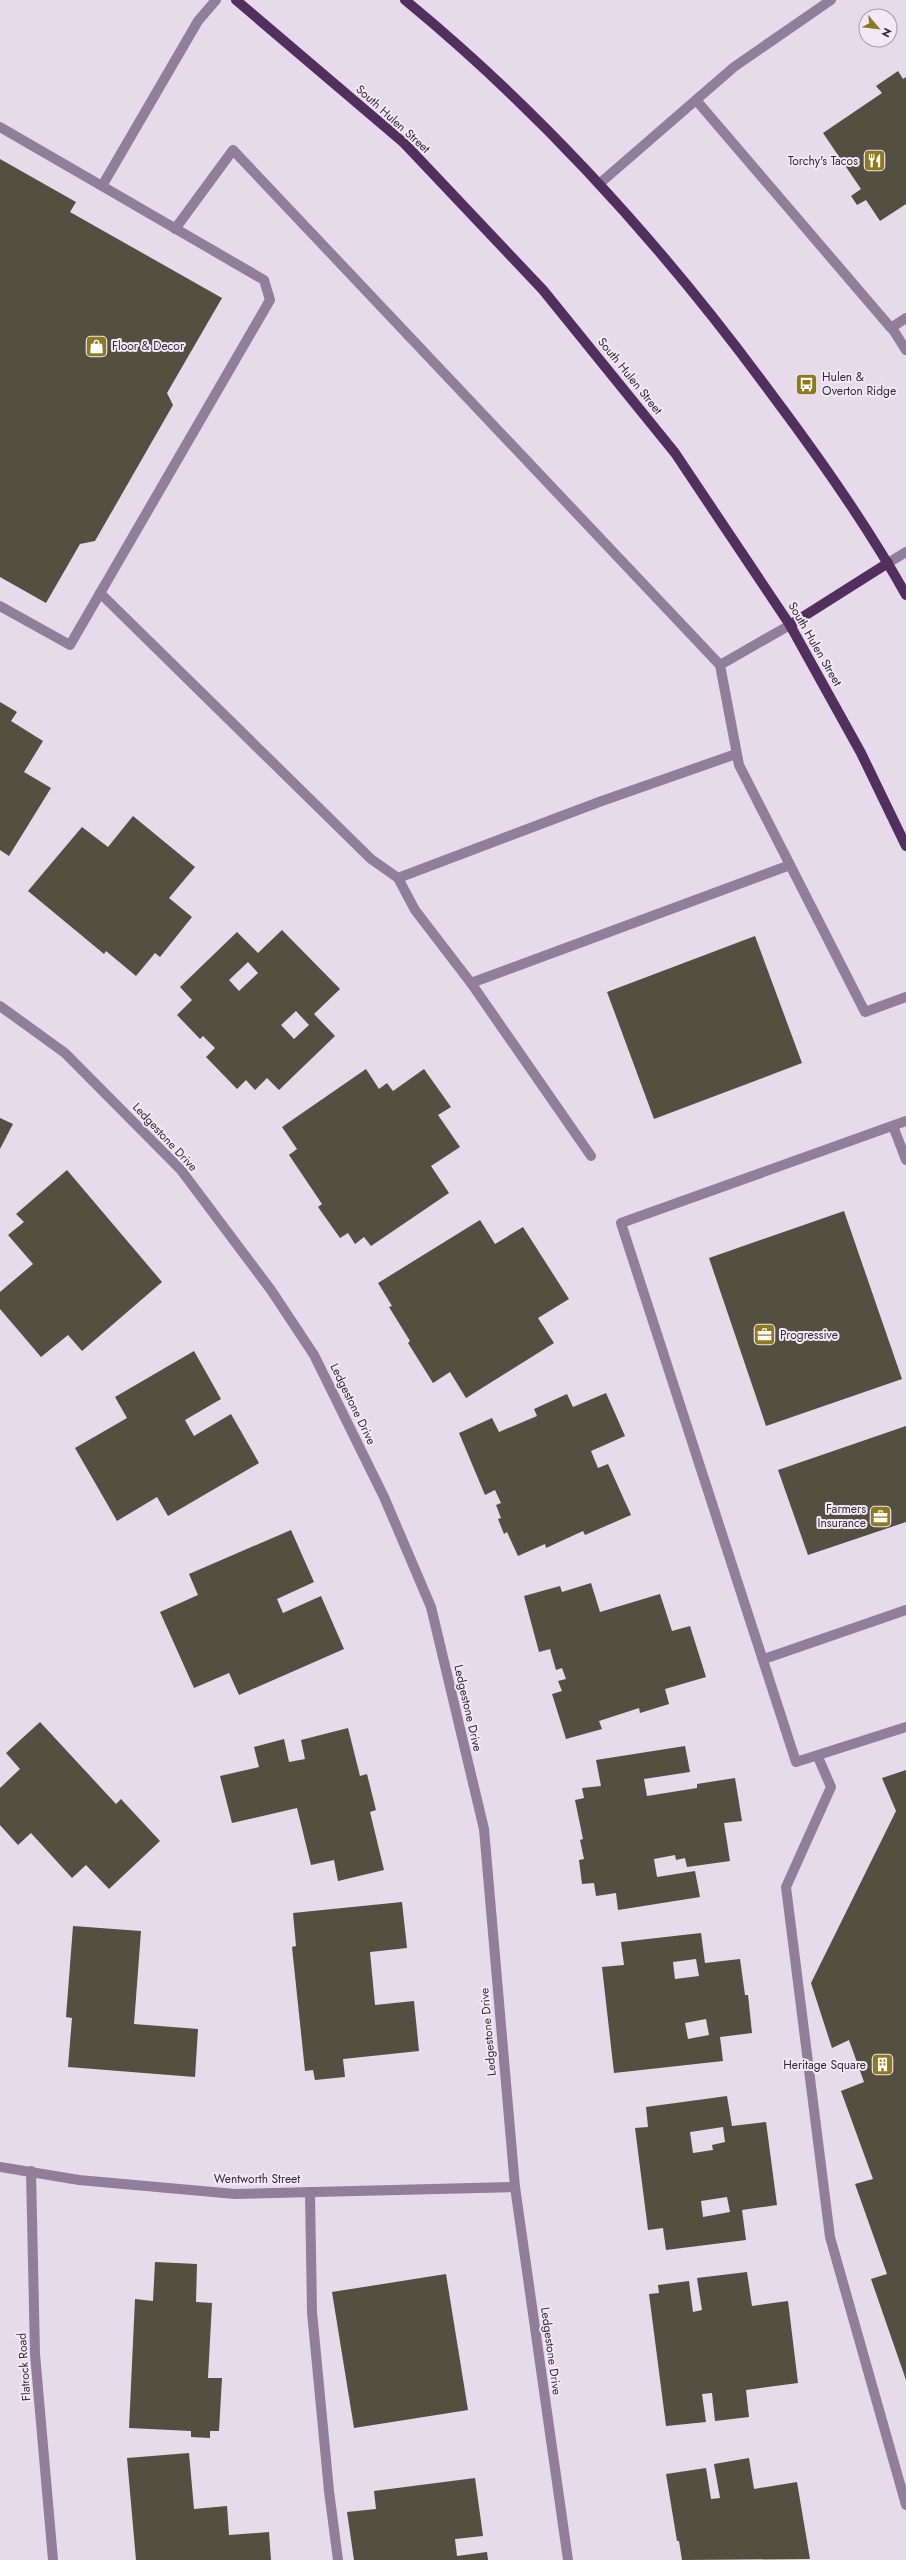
<svg xmlns="http://www.w3.org/2000/svg" width="906" height="2560" viewBox="0 0 906 2560" font-family="Jost,sans-serif">
<style>
.building{fill:#534f41;fill-rule:evenodd}
.lines{fill:none;stroke-linecap:round;stroke-linejoin:round}
.minor{stroke:#927e9a;stroke-width:10}
.major{stroke:#522f5f;stroke-width:10}
.labels{text-anchor:middle;stroke-width:4;stroke-linejoin:round;paint-order:stroke}
.street-label{font-size:12px;fill:#312d32;stroke:#f3e8f7}
.poi-label{font-size:12px;fill:#312d32;stroke:#f3e8f7;text-anchor:end}
</style>
<rect width="100%" height="100%" fill="#e5dbea"/>
<g class="building">
<path d="M 898,71 L 903,79 L 906,77 L 906,204 L 880,221 L 866,200 L 857,205 L 851,196 L 861,189 L 823,133 L 882,93 L 876,86 Z"/>
<path d="M 0,159 L 76,202 L 70,212 L 222,298 L 167,393 L 173,405 L 95,541 L 80,544 L 46,603 L 0,577 Z"/>
<path d="M 0,702 L 17,712 L 11,721 L 43,741 L 24,772 L 51,788 L 9,856 L 0,850 Z"/>
<path d="M 133,816 L 195,867 L 169,898 L 192,917 L 160,957 L 155,953 L 136,976 L 106,951 L 104,954 L 28,891 L 82,827 L 108,847 Z"/>
<path d="M 282,930 L 340,989 L 314,1014 L 335,1036 L 279,1090 L 267,1078 L 255,1090 L 246,1080 L 237,1089 L 206,1057 L 215,1048 L 203,1036 L 200,1039 L 177,1015 L 192,1000 L 180,987 L 237,932 L 258,953 ZM 248,962 L 258,973 L 239,991 L 229,980 ZM 296,1011 L 309,1025 L 294,1039 L 281,1025 Z"/>
<path d="M 755,936 L 802,1063 L 654,1119 L 607,992 Z"/>
<path d="M 366,1069 L 379,1089 L 387,1083 L 393,1091 L 424,1069 L 451,1107 L 438,1115 L 460,1147 L 431,1166 L 449,1193 L 371,1246 L 364,1237 L 355,1244 L 348,1233 L 340,1238 L 318,1207 L 322,1204 L 289,1155 L 297,1149 L 282,1127 Z"/>
<path d="M 0,1118 L 13,1124 L 0,1149 Z"/>
<path d="M 67,1170 L 162,1282 L 82,1351 L 68,1335 L 41,1357 L 0,1309 L 0,1292 L 33,1264 L 8,1235 L 24,1222 L 16,1214 Z"/>
<path d="M 844,1211 L 902,1379 L 766,1426 L 709,1258 Z"/>
<path d="M 480,1220 L 495,1244 L 523,1227 L 569,1299 L 538,1318 L 554,1343 L 466,1398 L 450,1372 L 433,1383 L 408,1343 L 410,1341 L 389,1307 L 392,1306 L 378,1283 Z"/>
<path d="M 194,1351 L 221,1399 L 185,1420 L 194,1436 L 231,1414 L 259,1463 L 168,1516 L 157,1497 L 117,1521 L 75,1448 L 127,1418 L 115,1397 Z"/>
<path d="M 606,1393 L 625,1436 L 591,1451 L 598,1468 L 608,1464 L 631,1515 L 585,1535 L 583,1531 L 546,1548 L 545,1544 L 518,1556 L 507,1532 L 504,1534 L 498,1519 L 501,1518 L 496,1505 L 501,1503 L 495,1490 L 485,1495 L 459,1433 L 492,1418 L 499,1432 L 537,1416 L 534,1409 L 567,1394 L 573,1407 Z"/>
<path d="M 906,1426 L 906,1522 L 808,1555 L 778,1470 Z"/>
<path d="M 291,1530 L 314,1582 L 277,1599 L 283,1613 L 321,1596 L 344,1649 L 239,1695 L 229,1673 L 194,1688 L 160,1612 L 198,1595 L 189,1574 Z"/>
<path d="M 591,1583 L 600,1612 L 660,1594 L 672,1631 L 690,1626 L 706,1677 L 665,1689 L 669,1704 L 640,1713 L 639,1708 L 599,1721 L 602,1729 L 566,1739 L 552,1694 L 562,1691 L 558,1681 L 566,1679 L 562,1668 L 556,1670 L 550,1649 L 539,1652 L 524,1596 L 560,1586 L 562,1592 Z"/>
<path d="M 40,1722 L 116,1804 L 121,1799 L 160,1841 L 109,1889 L 86,1865 L 72,1878 L 31,1833 L 18,1845 L 0,1825 L 0,1788 L 20,1769 L 6,1753 Z"/>
<path d="M 348,1728 L 360,1776 L 367,1774 L 376,1810 L 370,1812 L 384,1870 L 338,1881 L 334,1860 L 311,1865 L 297,1808 L 232,1823 L 220,1776 L 259,1767 L 254,1747 L 284,1739 L 289,1762 L 305,1759 L 301,1740 Z"/>
<path d="M 685,1746 L 690,1772 L 644,1779 L 647,1796 L 697,1788 L 697,1784 L 735,1778 L 742,1821 L 724,1823 L 730,1861 L 687,1867 L 685,1858 L 676,1860 L 675,1855 L 654,1859 L 657,1877 L 695,1871 L 700,1897 L 618,1910 L 616,1893 L 596,1896 L 594,1883 L 582,1884 L 579,1860 L 584,1859 L 580,1840 L 583,1839 L 575,1800 L 584,1798 L 582,1788 L 601,1786 L 596,1760 Z"/>
<path d="M 906,1770 L 906,2380 L 871,2279 L 887,2274 L 855,2184 L 873,2179 L 841,2091 L 864,2082 L 849,2040 L 832,2048 L 811,1983 L 896,1811 L 882,1778 Z"/>
<path d="M 402,1902 L 407,1948 L 370,1952 L 375,2005 L 414,2001 L 419,2051 L 343,2059 L 345,2077 L 315,2080 L 313,2070 L 305,2071 L 292,1947 L 296,1946 L 293,1913 Z"/>
<path d="M 73,1926 L 141,1931 L 134,2024 L 198,2029 L 195,2077 L 68,2067 L 72,2018 L 66,2017 Z"/>
<path d="M 701,1933 L 705,1963 L 740,1959 L 745,1995 L 748,1995 L 752,2033 L 720,2037 L 723,2061 L 614,2073 L 602,1967 L 624,1965 L 621,1942 ZM 696,1959 L 699,1976 L 675,1979 L 673,1962 ZM 706,2019 L 709,2035 L 688,2039 L 685,2023 Z"/>
<path d="M 727,2096 L 732,2126 L 766,2122 L 777,2205 L 742,2210 L 746,2240 L 666,2250 L 663,2228 L 648,2230 L 635,2128 L 648,2127 L 646,2107 ZM 723,2127 L 725,2142 L 712,2145 L 713,2150 L 693,2153 L 690,2132 ZM 727,2197 L 730,2212 L 703,2217 L 701,2201 Z"/>
<path d="M 155,2262 L 197,2264 L 196,2302 L 212,2303 L 208,2378 L 222,2378 L 219,2431 L 210,2431 L 210,2438 L 191,2437 L 191,2431 L 129,2428 L 135,2299 L 153,2301 Z"/>
<path d="M 747,2272 L 752,2306 L 788,2301 L 798,2383 L 746,2390 L 749,2417 L 715,2421 L 712,2393 L 702,2394 L 706,2422 L 666,2426 L 649,2294 L 659,2293 L 658,2285 L 689,2281 L 693,2312 L 702,2310 L 697,2278 Z"/>
<path d="M 446,2274 L 468,2410 L 354,2428 L 332,2292 Z"/>
<path d="M 189,2453 L 194,2509 L 227,2506 L 229,2535 L 269,2532 L 271,2560 L 136,2560 L 127,2458 Z"/>
<path d="M 749,2458 L 754,2489 L 797,2482 L 810,2559 L 682,2560 L 679,2541 L 677,2541 L 666,2474 L 706,2468 L 711,2499 L 720,2498 L 714,2464 Z"/>
<path d="M 475,2478 L 483,2536 L 455,2539 L 457,2556 L 487,2552 L 488,2560 L 354,2560 L 347,2512 L 376,2509 L 374,2491 Z"/>
</g>
<g class="lines">
<g class="minor">
<path d="M 696,100 L 891,328 L 906,318"/>
<path d="M 0,127 L 102,186 L 198,21 L 216,0"/>
<path d="M 599,184 L 734,67 L 831,0"/>
<path d="M 175,229 L 233,150 L 720,665 L 739,765 L 865,1012 L 906,997"/>
<path d="M 892,328 L 906,350"/>
<path d="M 888,563 L 906,552"/>
<path d="M 100,593 L 371,859 L 398,878 L 599,802 L 736,754"/>
<path d="M 0,606 L 70,645 L 270,300 L 264,280 L 102,186"/>
<path d="M 720,665 L 790,625"/>
<path d="M 398,878 L 415,910 L 471,983"/>
<path d="M 0,1006 L 65,1053 L 181,1170 L 271,1290 L 314,1355 L 384,1497 L 431,1607 L 484,1829 L 515,2187 L 568,2560"/>
<path d="M 906,1121 L 621,1223 L 796,1762 L 906,1727"/>
<path d="M 893,1126 L 906,1160"/>
<path d="M 591,1156 L 471,983 L 790,865"/>
<path d="M 764,1659 L 906,1610"/>
<path d="M 818,1757 L 831,1787 L 786,1887 L 830,2237 L 906,2505"/>
<path d="M 0,2167 L 79,2180 L 235,2194 L 515,2187"/>
<path d="M 31,2171 L 35,2354 L 53,2560"/>
<path d="M 310,2192 L 312,2312 L 329,2491 L 338,2560"/>
</g>
<g class="major">
<path d="M 236,0 L 404,143 L 543,290 L 675,453 L 790,625 L 861,753 L 906,846"/>
<path d="M 405,0 C 545,115 666,250 773,396 C 821,460 867,525 906,595"/>
<path d="M 790,625 L 888,563"/>
</g>
</g>
<defs>
<symbol id="restaurant-square" viewBox="-11 -11 22 22"><rect x="-9" y="-9" width="18" height="18" rx="4" fill="#90781d" stroke="#f3e8f7"/><path d="M-5-6h1v4h1v-4h1v4h1v-4h1v5L-1.5 .5V6h-2V.5L-5-1ZM5-6V6H3V1.5H1.5Q1.5-4 5-6Z" fill="#fff"/></symbol>
<symbol id="shop-square" viewBox="-11 -11 22 22"><rect x="-9" y="-9" width="18" height="18" rx="4" fill="#90781d" stroke="#f3e8f7"/><path d="M-5-2.5h2.3a2.7 3.5 0 0 1 5.4 0H5L5.5 6h-11ZM-1.5-2.5h3a1.5 2.3 0 0 0-3 0Z" fill="#fff"/></symbol>
<symbol id="bus-square" viewBox="-11 -11 22 22"><rect x="-9" y="-9" width="18" height="18" rx="4" fill="#90781d" stroke="#f3e8f7"/><path d="M-5-6H5V4H4V6H2V4H-2V6H-4V4H-5ZM-3.5-4V0h7V-4ZM-3.5 1.2v1.5H-2V1.2ZM2 1.2v1.5H3.5V1.2Z" fill="#fff"/></symbol>
<symbol id="office-square" viewBox="-11 -11 22 22"><rect x="-9" y="-9" width="18" height="18" rx="4" fill="#90781d" stroke="#f3e8f7"/><path d="M-6-3h4V-5.5h4V-3h4V5H-6ZM-1-4.5V-3h2v-1.5ZM-6 0V1H6V0Z" fill="#fff"/></symbol>
<symbol id="building-square" viewBox="-11 -11 22 22"><rect x="-9" y="-9" width="18" height="18" rx="4" fill="#90781d" stroke="#f3e8f7"/><path d="M-4-6H4V6H1V3H-1V6H-4ZM-2.5-4.3h1.7v1.8h-1.7ZM.8-4.3h1.7v1.8H.8ZM-2.5-1h1.7V.8h-1.7ZM.8-1h1.7V.8H.8Z" fill="#fff"/></symbol>
</defs>
<g fill-rule="evenodd">
<use href="#restaurant-square" x="862" y="148" width="25" height="25"/>
<use href="#shop-square" x="84" y="334" width="25" height="25"/>
<use href="#bus-square" x="794" y="372" width="25" height="25"/>
<use href="#office-square" x="752" y="1322" width="25" height="25"/>
<use href="#office-square" x="868" y="1504" width="25" height="25"/>
<use href="#building-square" x="870" y="2052" width="25" height="25"/>
</g>
<g class="labels">
<g class="street-label">
<text transform="translate(393 119) rotate(42)" y="4">South Hulen Street</text>
<text transform="translate(630 376) rotate(51)" y="4">South Hulen Street</text>
<text transform="translate(815 644) rotate(60)" y="4">South Hulen Street</text>
<text transform="translate(165 1137) rotate(47)" y="4">Ledgestone Drive</text>
<text transform="translate(353 1404) rotate(64)" y="4">Ledgestone Drive</text>
<text transform="translate(468 1708) rotate(77)" y="4">Ledgestone Drive</text>
<text transform="translate(488 2032) rotate(-95)" y="4">Ledgestone Drive</text>
<text x="257" y="2183">Wentworth Street</text>
<text transform="translate(551 2351) rotate(82)" y="4">Ledgestone Drive</text>
<text transform="translate(24 2367) rotate(-94)" y="4">Flatrock Road</text>
</g>
<g class="poi-label">
<text x="858" y="165">Torchy's Tacos</text>
<text x="112" y="350" text-anchor="start">Floor &amp; Decor</text>
<text x="822" y="381" text-anchor="start">Hulen &amp;<tspan x="822" dy="14">Overton Ridge</tspan></text>
<text x="780" y="1339" text-anchor="start">Progressive</text>
<text x="866" y="1513">Farmers<tspan x="866" dy="14">Insurance</tspan></text>
<text x="866" y="2069">Heritage Square</text>
</g>
</g>
<g transform="translate(878 28) rotate(118)"><circle r="19" fill="#f3e8f7" stroke="#a59da8"/>
<path d="M0-3L7 15L0 10L-7 15Z" fill="#90781d"/>
<text y="-6" font-size="11" font-weight="bold" text-anchor="middle" fill="#312d32">N</text>
</g>
</svg>
